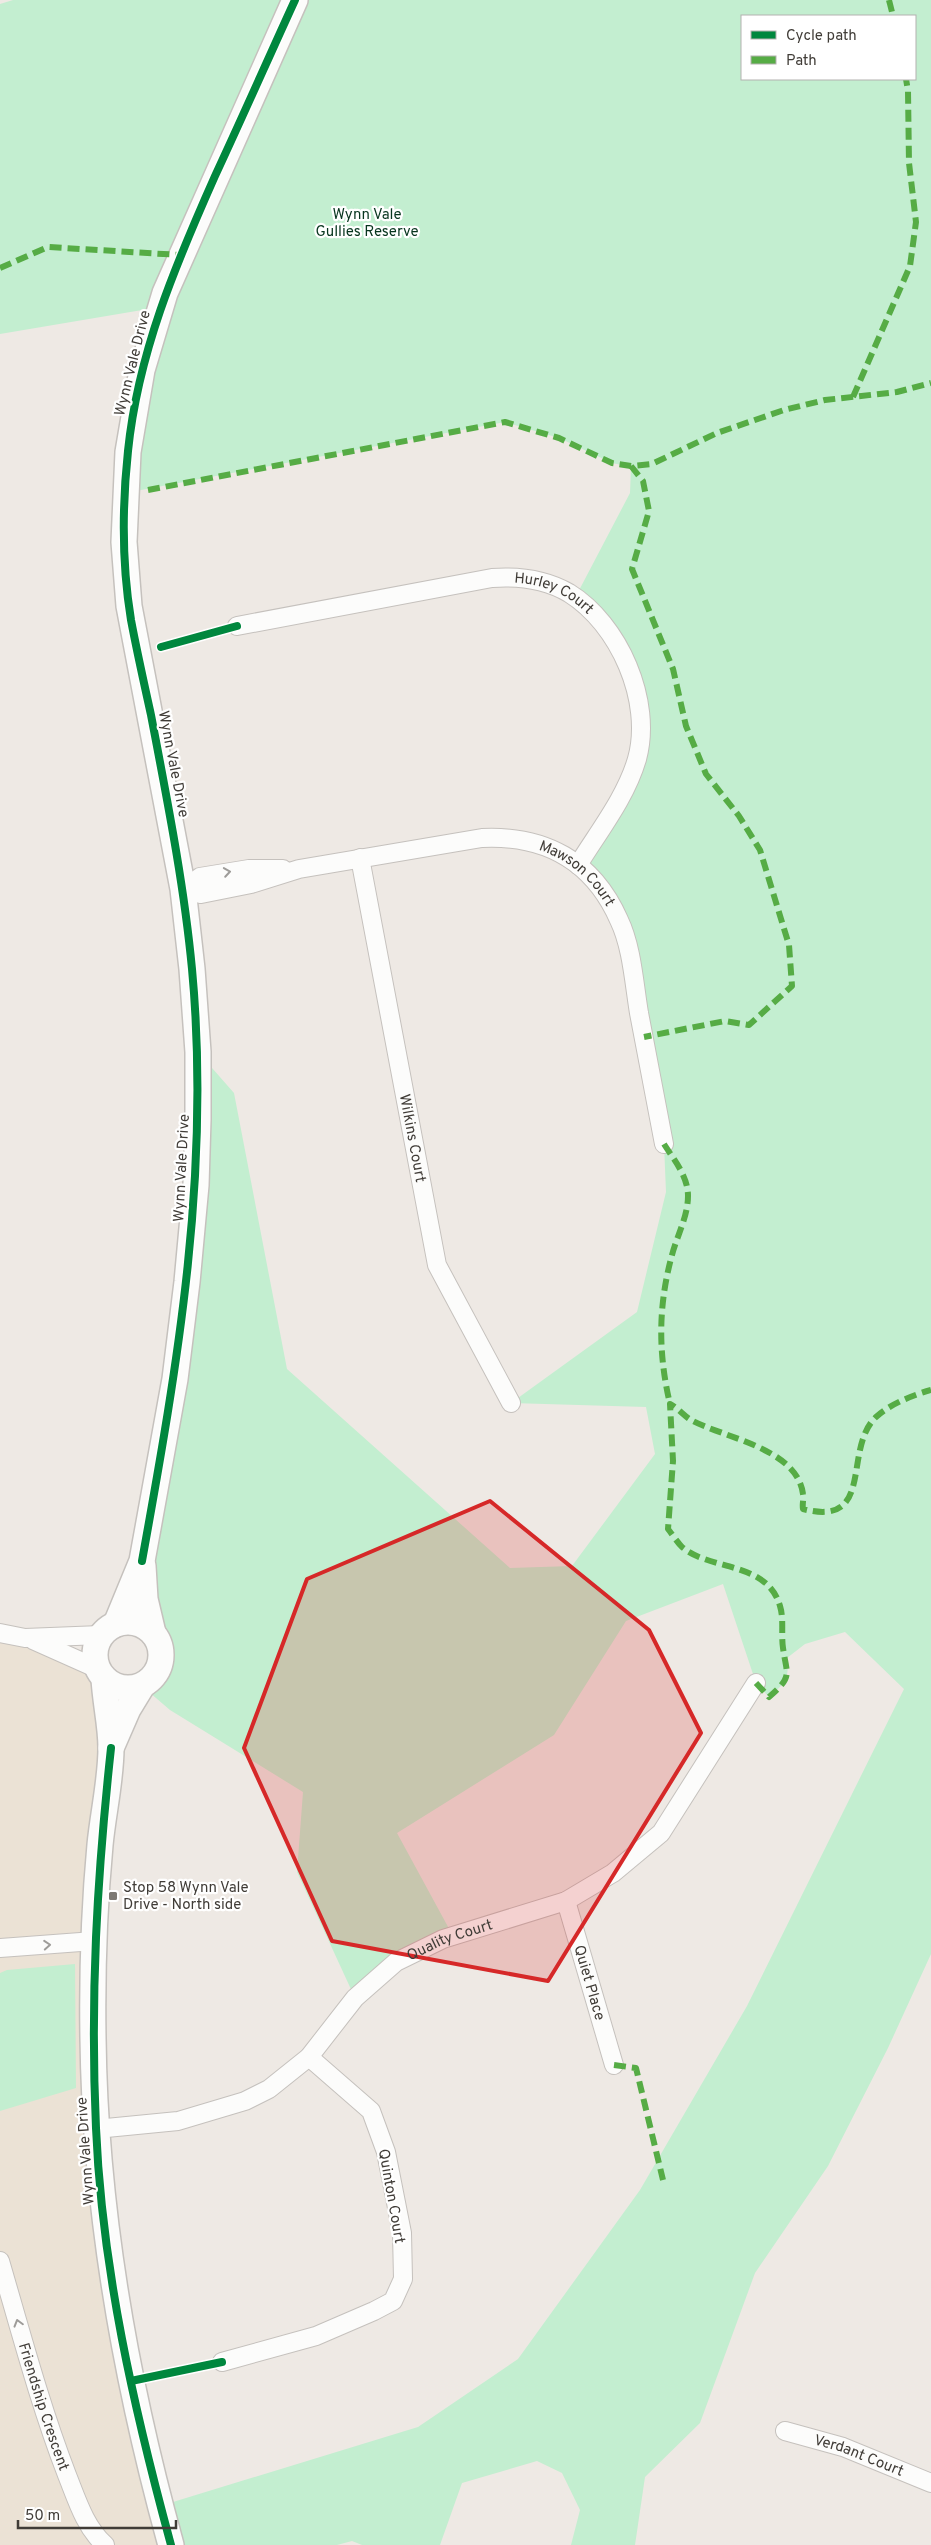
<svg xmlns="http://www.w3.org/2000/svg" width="931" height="2545" viewBox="0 0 931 2545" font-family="Overpass,sans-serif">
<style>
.built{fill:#ebe2d5}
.green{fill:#c3eed0;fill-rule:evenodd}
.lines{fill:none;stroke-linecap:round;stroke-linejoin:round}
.minor-casing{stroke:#c5c1bd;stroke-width:20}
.secondary-casing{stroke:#c5c1bd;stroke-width:28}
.minor{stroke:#fcfcfb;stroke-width:18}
.secondary{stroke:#fcfcfb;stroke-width:25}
.quiet{stroke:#56ac45;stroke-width:6;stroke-dasharray:12 6;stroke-linecap:butt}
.cycleway-casing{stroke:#fff;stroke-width:11}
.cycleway{stroke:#00873e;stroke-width:8}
.oneway{stroke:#9e9c99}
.marked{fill:#d62828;fill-opacity:0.2;stroke:#d62828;stroke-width:4;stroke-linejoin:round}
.poi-dot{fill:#7d7974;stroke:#fff;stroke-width:2}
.labels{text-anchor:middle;stroke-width:4.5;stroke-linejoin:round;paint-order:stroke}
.park-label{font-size:15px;fill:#07351e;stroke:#fff}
.street-label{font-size:15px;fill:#403c37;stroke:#fff}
.poi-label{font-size:15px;fill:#403c37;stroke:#fff;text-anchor:start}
</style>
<rect width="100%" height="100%" fill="#eee9e4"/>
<path class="built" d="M 0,1633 L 101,1675 L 97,2146 L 174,2545 L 0,2545 Z"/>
<g class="green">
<path d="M 13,0 L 931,0 L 931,1954 L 888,2048 L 828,2166 L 755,2273 L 700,2423 L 645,2477 L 635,2545 L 571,2545 L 580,2510 L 562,2473 L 537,2461 L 462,2483 L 440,2545 L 362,2545 L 352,2541 L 337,2545 L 171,2545 L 160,2506 L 418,2427 L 518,2359 L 640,2190 L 747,2006 L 904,1689 L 845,1632 L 805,1644 L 787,1658 C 790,1679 784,1684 769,1697 L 756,1683 L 723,1584 L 626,1621 L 554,1735 L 397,1833 L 453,1936 L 355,1998 L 297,1872 L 303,1792 L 170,1710 L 142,1686 C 174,1666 158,1641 148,1613 L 175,1379 L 198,1052 L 234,1093 L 287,1369 L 510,1568 L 572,1566 L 655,1454 L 646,1407 L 511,1403 L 637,1312 L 666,1192 L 664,1144 L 627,949 L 578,865 L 637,758 L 626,665 L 575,598 L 630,493 L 631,467 L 612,463 L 559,438 L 505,422 L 125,493 L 160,307 L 0,334 L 0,4 ZM 742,16 L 915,16 L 915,79 L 742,79 Z"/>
<path d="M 75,1964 L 76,2088 L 0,2111 L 0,1973 L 7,1970 Z"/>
</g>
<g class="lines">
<defs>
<g id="minor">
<path id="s1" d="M 237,626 L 492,578 C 519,576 545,579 569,593 C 619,624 653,701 637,759 C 626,797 599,831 578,865"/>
<path id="s2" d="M 360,858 L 437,1265 L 511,1403"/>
<path id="s3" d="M 183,889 L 201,894 L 251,884 L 299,869 L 482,838 C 545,835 593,861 619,920 C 632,947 634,983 639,1013 C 647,1057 656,1100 664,1144"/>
<path d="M 183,889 L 200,877 L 249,869 L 283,869"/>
<path d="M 0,1633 L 25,1638 L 101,1635"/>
<path d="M 33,1640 L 98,1669"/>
<path id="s4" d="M 566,1901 L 614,2065"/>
<path d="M 0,1948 L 94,1941"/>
<path id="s5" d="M 96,2129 L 178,2121 L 245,2101 L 269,2089 L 309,2057 L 355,1998 L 396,1962 L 443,1939 L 566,1901 L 613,1873 L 661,1833 L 756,1683"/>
<path id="s6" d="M 0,2261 C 21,2333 40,2405 67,2475 C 77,2500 85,2527 105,2545"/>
<path d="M 222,2362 L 316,2336 L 374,2311 L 393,2301 L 403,2279 L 402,2233 L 386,2152 L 371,2111 L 309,2057"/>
<path id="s7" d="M 785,2431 L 843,2447 L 931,2483"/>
</g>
<g id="secondary">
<path d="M 143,1566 L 145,1599 L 153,1633"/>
<circle cx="128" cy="1655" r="33"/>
<path d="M 116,1624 L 142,1561 L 175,1379 L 187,1282 L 196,1185 L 198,1119 L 198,1052 L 192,969 L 183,889 L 129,606 L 124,542 L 128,452 L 142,370 L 165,293 L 295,0"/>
<path d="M 104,1678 C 105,1701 111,1725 111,1748 C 111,1780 103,1813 100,1845 C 94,1909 92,1973 93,2038 C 95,2211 125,2379 171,2545"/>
<path d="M 111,1748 L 128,1709 L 142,1686"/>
</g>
</defs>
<use href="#minor" class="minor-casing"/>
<use href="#secondary" class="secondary-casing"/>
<use href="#minor" class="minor"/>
<use href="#secondary" class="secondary"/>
<g class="quiet">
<path d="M 889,0 L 893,16"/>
<path d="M 0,268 L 48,247 L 180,255"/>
<path d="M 853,397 L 910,266 L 916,222 L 909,163 L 908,91 L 906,79"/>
<path d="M 631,466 L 643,481 L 649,511 L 632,569 L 673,669 L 686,726 L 706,774 L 739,816 L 760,850 L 789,945 L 792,986 L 749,1025 L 725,1021 L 644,1037"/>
<path d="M 148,490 L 505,422 L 559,438 L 612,463 L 631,466 L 652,464 L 717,433 L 784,410 L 825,400 L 897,392 L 931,383"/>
<path d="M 664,1144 C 674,1160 688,1176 688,1196 C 688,1216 677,1236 672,1255 C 658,1306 658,1353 670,1404"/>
<path d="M 756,1683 L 769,1697 C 793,1676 787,1676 783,1648 C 781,1634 784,1619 780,1606 C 767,1561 710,1571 682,1547 C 677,1542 672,1534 668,1529 L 673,1461 L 670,1404 C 678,1408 684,1416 691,1420 C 724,1438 797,1448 803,1494 C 804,1499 802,1504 803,1509 C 876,1528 842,1449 876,1417 C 890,1404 913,1395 931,1390"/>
<path d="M 614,2065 L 636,2068 L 663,2180"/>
</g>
<defs>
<g id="cycleway">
<path d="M 161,647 L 237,626"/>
<path d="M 142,1561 C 178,1362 211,1172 192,969 C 184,884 167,799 151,715 C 144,683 137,652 131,620 C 122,565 122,507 128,451 C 138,353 175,266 215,176 C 242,118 268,59 295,0"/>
<path d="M 111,1748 C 97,1877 90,1998 96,2128 C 102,2269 134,2409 171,2545"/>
<path d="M 131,2381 L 222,2362"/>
</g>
</defs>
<use href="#cycleway" class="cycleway-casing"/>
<use href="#cycleway" class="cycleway"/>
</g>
<defs><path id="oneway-chevron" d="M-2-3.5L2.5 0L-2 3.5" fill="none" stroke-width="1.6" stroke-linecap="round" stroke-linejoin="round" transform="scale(1.25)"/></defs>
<g class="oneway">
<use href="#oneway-chevron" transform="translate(227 872) rotate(-9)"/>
<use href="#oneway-chevron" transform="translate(47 1945) rotate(-4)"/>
<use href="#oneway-chevron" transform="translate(18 2323) rotate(-106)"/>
</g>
<path class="marked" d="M 490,1501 L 649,1630 L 701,1733 L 548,1981 L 332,1941 L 244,1748 L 307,1579 Z"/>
<rect class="poi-dot" x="108" y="1891" width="10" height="10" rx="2.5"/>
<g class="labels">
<g class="park-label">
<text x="367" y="219">Wynn Vale<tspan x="367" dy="17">Gullies Reserve</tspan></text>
</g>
<g class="street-label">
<text transform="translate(132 363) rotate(-76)" y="5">Wynn Vale Drive</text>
<text dy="5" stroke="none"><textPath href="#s1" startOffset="325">Hurley Court</textPath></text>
<text transform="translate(174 764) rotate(79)" y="5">Wynn Vale Drive</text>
<text dy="5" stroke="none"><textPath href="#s3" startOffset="412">Mawson Court</textPath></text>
<text dy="5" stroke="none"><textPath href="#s2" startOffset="285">Wilkins Court</textPath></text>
<text transform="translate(181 1168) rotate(-87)" y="5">Wynn Vale Drive</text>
<text dy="5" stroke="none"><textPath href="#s5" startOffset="418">Quality Court</textPath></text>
<text dy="5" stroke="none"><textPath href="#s4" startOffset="85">Quiet Place</textPath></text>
<text transform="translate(85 2151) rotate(-94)" y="5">Wynn Vale Drive</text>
<text transform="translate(392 2196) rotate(80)" y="5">Quinton Court</text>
<text dy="5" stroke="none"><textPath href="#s6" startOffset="152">Friendship Crescent</textPath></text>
<text dy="5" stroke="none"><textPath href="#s7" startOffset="78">Verdant Court</textPath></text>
</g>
<g class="poi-label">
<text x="123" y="1892">Stop 58 Wynn Vale<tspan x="123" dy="17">Drive - North side</tspan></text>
</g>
</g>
<rect x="741" y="15" width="175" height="65" fill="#ffffff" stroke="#b3b1af"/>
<rect x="751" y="31" width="25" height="8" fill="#00873e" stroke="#b3b1af"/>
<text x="786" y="40" font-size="15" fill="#403c37">Cycle path</text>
<rect x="751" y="56" width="25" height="8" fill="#56ac45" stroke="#b3b1af"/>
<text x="786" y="65" font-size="15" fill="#403c37">Path</text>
<path d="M18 2520v8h158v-8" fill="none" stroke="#403c37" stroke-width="2.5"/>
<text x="25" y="2520" font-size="15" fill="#403c37" stroke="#ffffff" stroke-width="4" paint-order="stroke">50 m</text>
</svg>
